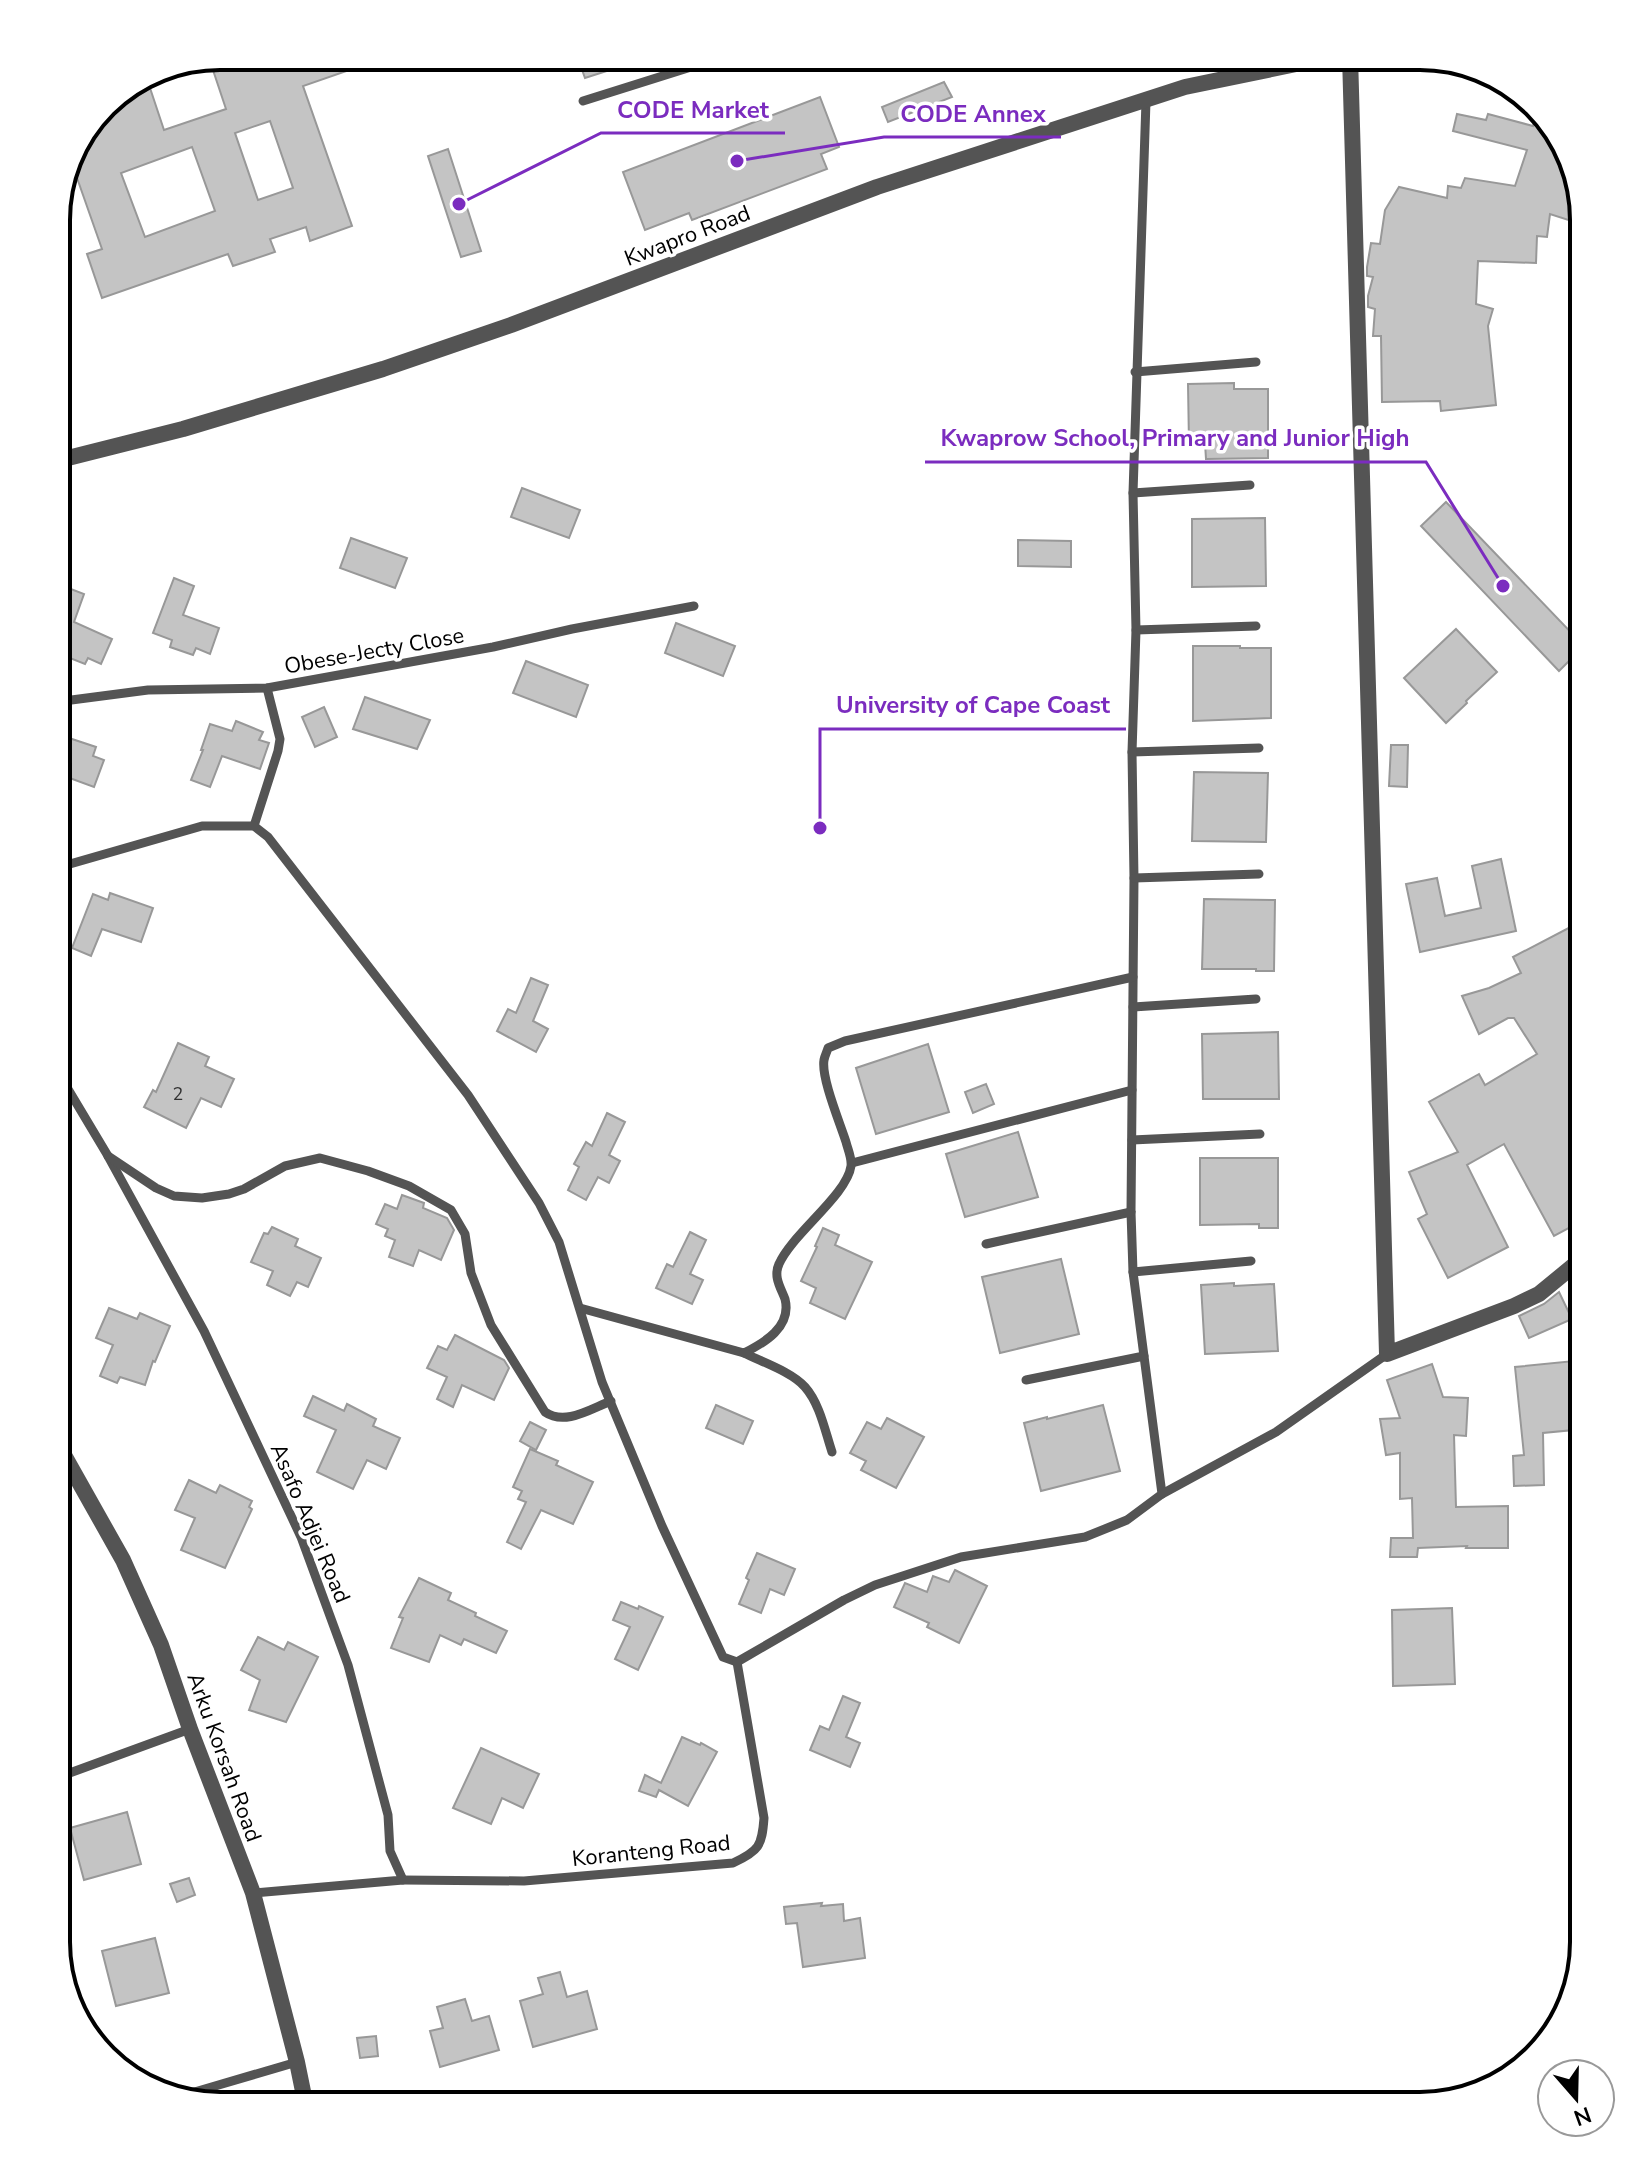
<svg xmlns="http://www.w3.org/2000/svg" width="1640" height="2162" viewBox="0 0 1640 2162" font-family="'Nunito Sans',sans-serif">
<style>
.building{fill:#c4c4c4;stroke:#989898;stroke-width:2;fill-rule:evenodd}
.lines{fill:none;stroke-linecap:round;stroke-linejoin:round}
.lane{stroke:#545454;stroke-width:9}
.street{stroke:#545454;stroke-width:16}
.labels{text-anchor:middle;stroke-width:7;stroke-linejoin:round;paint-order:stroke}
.number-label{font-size:18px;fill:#313131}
.street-label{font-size:22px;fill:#000;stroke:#fff}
.rim{fill:none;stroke:#000;stroke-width:4}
.leader{fill:none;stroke:#7b2cbf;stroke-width:3}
.callout-dot{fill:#7b2cbf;stroke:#fff;stroke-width:3}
.callout-label{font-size:24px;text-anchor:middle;font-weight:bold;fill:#7b2cbf;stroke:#fff;stroke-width:7;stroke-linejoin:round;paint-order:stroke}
</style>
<rect width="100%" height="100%" fill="#fff"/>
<g class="building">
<path d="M 220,56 L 381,56 L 381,59 L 303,86 L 352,226 L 310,241 L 306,227 L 270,239 L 275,252 L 233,266 L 228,254 L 102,298 L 87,254 L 102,249 L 70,158 L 73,148 L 112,97 L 146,76 L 164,130 L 226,109 L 209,58 ZM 270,121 L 293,188 L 258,200 L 235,133 ZM 192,147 L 215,211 L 145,237 L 121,173 Z"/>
<path d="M 577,56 L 641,56 L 641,60 L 585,78 Z"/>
<path d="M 944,82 L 952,97 L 888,122 L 882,107 Z"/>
<path d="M 820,97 L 839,147 L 821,154 L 827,169 L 692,220 L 689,213 L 645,230 L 623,172 Z"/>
<path d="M 1457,114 L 1486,120 L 1488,114 L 1533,126 L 1534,123 L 1557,129 L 1584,225 L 1550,214 L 1547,237 L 1537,236 L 1536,263 L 1478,261 L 1476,304 L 1493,309 L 1488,326 L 1496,405 L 1441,411 L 1440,401 L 1382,402 L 1381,336 L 1373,336 L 1375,309 L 1368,307 L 1368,296 L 1373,277 L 1367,276 L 1367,267 L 1371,243 L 1380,244 L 1385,210 L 1399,187 L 1447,198 L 1448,186 L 1461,188 L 1465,178 L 1515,186 L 1527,150 L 1453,131 Z"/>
<path d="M 448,149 L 481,251 L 461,257 L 428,156 Z"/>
<path d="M 1234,383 L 1234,389 L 1268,389 L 1268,458 L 1206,459 L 1205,443 L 1189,444 L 1188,384 Z"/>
<path d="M 522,488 L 580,510 L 569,538 L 511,517 Z"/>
<path d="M 1446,502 L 1584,646 L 1559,671 L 1421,526 Z"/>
<path d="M 1265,518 L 1266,586 L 1192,587 L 1192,519 Z"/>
<path d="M 351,538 L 407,558 L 395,588 L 340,568 Z"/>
<path d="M 1018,540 L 1071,541 L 1071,567 L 1018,566 Z"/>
<path d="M 174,578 L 194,586 L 183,615 L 219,628 L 210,654 L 196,648 L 193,655 L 170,647 L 172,640 L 153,633 Z"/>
<path d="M 63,586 L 84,594 L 74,622 L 112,639 L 101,664 L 88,658 L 85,664 L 62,655 L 64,648 L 56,663 L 56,604 Z"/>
<path d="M 676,623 L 735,646 L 723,676 L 665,653 Z"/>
<path d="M 1456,629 L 1497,672 L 1466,701 L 1467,703 L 1446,723 L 1404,678 Z"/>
<path d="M 1193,646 L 1240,646 L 1240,648 L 1271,648 L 1271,718 L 1193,721 Z"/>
<path d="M 526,661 L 588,685 L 576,717 L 513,693 Z"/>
<path d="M 365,697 L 430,720 L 417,749 L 353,729 Z"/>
<path d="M 324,707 L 337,737 L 315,747 L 302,717 Z"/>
<path d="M 236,721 L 263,732 L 259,740 L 269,743 L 260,769 L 222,756 L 210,787 L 191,780 L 203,750 L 201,750 L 210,724 L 232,731 Z"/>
<path d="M 69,738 L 96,747 L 93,756 L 104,760 L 94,787 L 56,773 L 56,743 L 66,747 Z"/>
<path d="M 1391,745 L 1408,745 L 1407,787 L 1389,786 Z"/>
<path d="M 1194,772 L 1268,773 L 1266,842 L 1192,841 Z"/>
<path d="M 1501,859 L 1516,931 L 1420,952 L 1406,884 L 1437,878 L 1445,916 L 1481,908 L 1472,866 Z"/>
<path d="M 110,893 L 153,908 L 141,942 L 102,929 L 91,956 L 72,948 L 93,894 L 108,900 Z"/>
<path d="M 1204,899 L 1275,900 L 1274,971 L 1256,971 L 1256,969 L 1202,969 Z"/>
<path d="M 1584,920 L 1584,1220 L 1554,1236 L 1504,1144 L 1467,1165 L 1508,1247 L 1448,1278 L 1418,1219 L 1427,1214 L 1409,1172 L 1458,1152 L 1429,1102 L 1479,1074 L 1485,1085 L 1537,1054 L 1514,1018 L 1508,1018 L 1479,1034 L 1462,996 L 1489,988 L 1521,973 L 1513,957 Z"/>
<path d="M 531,978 L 548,985 L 533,1021 L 548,1029 L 536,1052 L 497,1031 L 508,1009 L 516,1013 Z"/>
<path d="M 1278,1032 L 1279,1099 L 1203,1099 L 1202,1034 Z"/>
<path d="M 178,1043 L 209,1057 L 205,1066 L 234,1079 L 221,1107 L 201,1098 L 186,1128 L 144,1107 L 153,1090 L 156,1092 Z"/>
<path d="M 928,1044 L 949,1112 L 876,1134 L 856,1068 Z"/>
<path d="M 986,1084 L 994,1104 L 973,1113 L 965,1092 Z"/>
<path d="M 607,1113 L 625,1122 L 609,1155 L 620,1161 L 609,1183 L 598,1177 L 586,1200 L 568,1190 L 579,1167 L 574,1164 L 586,1142 L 592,1146 Z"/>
<path d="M 1018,1132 L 1038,1197 L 965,1217 L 946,1154 Z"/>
<path d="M 1200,1158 L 1278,1158 L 1278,1228 L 1259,1228 L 1259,1224 L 1200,1225 Z"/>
<path d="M 402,1195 L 424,1203 L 423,1208 L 447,1218 L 454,1230 L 441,1260 L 419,1250 L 413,1266 L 389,1257 L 395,1240 L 385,1236 L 388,1229 L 376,1224 L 385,1204 L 397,1209 Z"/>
<path d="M 272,1227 L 298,1239 L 295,1246 L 321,1258 L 308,1287 L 297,1282 L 290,1296 L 267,1285 L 273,1271 L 251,1262 L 264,1233 L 268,1234 Z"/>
<path d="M 823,1228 L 839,1235 L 835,1245 L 872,1262 L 845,1319 L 810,1303 L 816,1288 L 801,1281 L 817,1247 L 815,1246 Z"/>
<path d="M 690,1232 L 706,1240 L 690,1274 L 703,1280 L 692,1304 L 656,1288 L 667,1264 L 673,1267 Z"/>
<path d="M 1061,1259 L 1079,1334 L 1000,1353 L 982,1277 Z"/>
<path d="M 1234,1283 L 1234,1286 L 1274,1284 L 1278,1351 L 1205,1354 L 1201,1285 Z"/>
<path d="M 1559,1292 L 1572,1319 L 1529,1338 L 1519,1316 L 1544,1304 Z"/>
<path d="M 109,1308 L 137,1319 L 140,1313 L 170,1326 L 155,1362 L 153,1361 L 145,1385 L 120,1377 L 117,1383 L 100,1376 L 113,1345 L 96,1338 Z"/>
<path d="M 455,1335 L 504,1360 L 509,1368 L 494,1400 L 462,1385 L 453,1407 L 437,1399 L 447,1377 L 427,1368 L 438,1346 L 447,1350 Z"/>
<path d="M 1584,1360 L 1584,1429 L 1543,1433 L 1544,1485 L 1514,1486 L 1513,1456 L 1524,1455 L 1515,1367 Z"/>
<path d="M 1432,1364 L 1443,1397 L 1468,1398 L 1466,1436 L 1454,1435 L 1456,1507 L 1508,1506 L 1508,1548 L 1466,1548 L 1467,1546 L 1418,1548 L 1417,1557 L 1390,1557 L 1391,1538 L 1413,1538 L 1412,1498 L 1400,1499 L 1400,1453 L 1386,1455 L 1380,1419 L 1400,1418 L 1387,1380 Z"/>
<path d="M 313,1396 L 344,1411 L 347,1404 L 376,1419 L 373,1426 L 400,1438 L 386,1469 L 367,1460 L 353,1489 L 317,1472 L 336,1430 L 304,1416 Z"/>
<path d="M 716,1405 L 753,1421 L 743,1444 L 706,1428 Z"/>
<path d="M 1103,1405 L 1120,1471 L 1041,1491 L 1024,1423 L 1047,1417 L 1047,1419 Z"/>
<path d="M 887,1418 L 924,1437 L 896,1488 L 861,1470 L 866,1461 L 850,1453 L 867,1422 L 881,1429 Z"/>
<path d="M 530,1422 L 546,1430 L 536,1450 L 520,1441 Z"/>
<path d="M 530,1449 L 558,1461 L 556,1465 L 593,1482 L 573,1524 L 541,1510 L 521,1549 L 507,1542 L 526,1502 L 518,1499 L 522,1491 L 513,1487 Z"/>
<path d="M 189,1480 L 216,1493 L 220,1485 L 252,1501 L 249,1507 L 252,1509 L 225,1568 L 181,1550 L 195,1518 L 175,1510 Z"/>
<path d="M 757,1553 L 795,1569 L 784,1595 L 770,1589 L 761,1613 L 739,1604 L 749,1580 L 746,1578 Z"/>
<path d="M 955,1570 L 987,1586 L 959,1643 L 927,1627 L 929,1623 L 894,1607 L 905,1583 L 927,1592 L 933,1576 L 949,1582 Z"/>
<path d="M 419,1578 L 451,1593 L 448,1600 L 476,1613 L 475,1616 L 507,1631 L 496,1653 L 464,1639 L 461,1645 L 440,1635 L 429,1662 L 391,1648 L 403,1618 L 399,1617 Z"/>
<path d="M 621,1602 L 638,1609 L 639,1606 L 663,1617 L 638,1670 L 615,1659 L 630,1627 L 613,1620 Z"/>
<path d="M 1452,1608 L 1455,1684 L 1393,1686 L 1392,1610 Z"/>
<path d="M 258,1637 L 284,1650 L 288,1642 L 318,1657 L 286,1722 L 249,1710 L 260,1680 L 241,1670 Z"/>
<path d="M 843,1696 L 860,1703 L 846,1737 L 860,1743 L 850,1767 L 810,1750 L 820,1726 L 829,1730 Z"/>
<path d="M 682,1737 L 700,1745 L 701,1743 L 717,1752 L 688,1806 L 659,1790 L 656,1797 L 639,1791 L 645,1775 L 661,1783 Z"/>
<path d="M 481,1748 L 539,1774 L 523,1808 L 502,1798 L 491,1824 L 453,1808 Z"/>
<path d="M 127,1812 L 141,1864 L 84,1880 L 70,1828 Z"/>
<path d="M 189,1878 L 195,1895 L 177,1902 L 170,1884 Z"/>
<path d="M 822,1903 L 821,1906 L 843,1904 L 844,1921 L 860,1918 L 865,1958 L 803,1967 L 797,1923 L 786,1924 L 784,1907 Z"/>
<path d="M 155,1938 L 169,1993 L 116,2006 L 102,1951 Z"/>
<path d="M 560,1972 L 567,1997 L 587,1991 L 597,2029 L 533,2047 L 520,2001 L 543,1994 L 538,1978 Z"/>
<path d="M 465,1999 L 472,2021 L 489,2016 L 499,2050 L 440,2067 L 430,2031 L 443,2028 L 437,2007 Z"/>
<path d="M 376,2036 L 378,2056 L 360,2058 L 357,2038 Z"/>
</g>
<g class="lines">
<g class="lane">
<path d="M 583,101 L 726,56"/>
<path d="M 1135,372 L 1256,362"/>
<path d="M 1133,493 L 1250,485"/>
<path d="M 1136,630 L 1256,626"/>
<path d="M 56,702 L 148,690 L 267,688 L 493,647 L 572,629 L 694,606"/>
<path d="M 1132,752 L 1259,748"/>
<path d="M 254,826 L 278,751 L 280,739 L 267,688"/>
<path d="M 56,868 L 202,826 L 254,826 L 268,837 L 468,1095 L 539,1203 L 559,1242 L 602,1382 L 662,1526 L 723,1657 L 737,1662 L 844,1600 L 875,1585 L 961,1557 L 1085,1537 L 1127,1520 L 1162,1494 L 1133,1272 L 1131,1212 L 1134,878 L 1132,752 L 1136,630 L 1133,493 L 1146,101"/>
<path d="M 1134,878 L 1259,874"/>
<path d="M 1133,1007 L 1256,999"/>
<path d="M 56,1069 L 108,1156 L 204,1331 L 301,1537 L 348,1665 L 388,1815 L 390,1851 L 403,1880 L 253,1893"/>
<path d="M 1132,1140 L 1260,1134"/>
<path d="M 108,1156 L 156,1188 L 174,1196 L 202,1198 L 229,1194 L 244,1189 L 285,1166 L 320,1158 L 368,1171 L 409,1186 L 451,1210 L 465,1234 L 471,1273 L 491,1325 L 545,1412 C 565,1426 590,1409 611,1401"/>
<path d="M 852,1163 L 1132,1090"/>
<path d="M 986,1244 L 1131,1212"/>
<path d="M 1133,1272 L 1251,1261"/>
<path d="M 580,1308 L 744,1353 C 764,1343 792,1327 785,1299 C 781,1288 773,1277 779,1264 C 792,1234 847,1195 851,1166 C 852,1158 848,1150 846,1142 C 840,1123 821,1078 824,1060 C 825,1055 827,1052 828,1048 L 845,1041 L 1133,977"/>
<path d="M 744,1353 C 762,1362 792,1372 805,1387 C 820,1404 825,1431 832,1452"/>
<path d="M 1026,1380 L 1144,1356"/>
<path d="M 1162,1494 L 1276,1432 L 1387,1354"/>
<path d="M 56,1778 L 190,1729"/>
<path d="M 403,1880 L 524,1881 L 733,1863 C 759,1851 762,1846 764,1818 L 737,1662"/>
<path d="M 181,2096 L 297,2062"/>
</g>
<g class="street">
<path d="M 1350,56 L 1387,1354 L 1514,1306 L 1539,1294 L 1584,1257"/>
<path d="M 56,461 L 183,429 L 383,369 L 511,325 L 877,187 L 1185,87 L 1335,56"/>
<path d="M 56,1441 L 123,1560 L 161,1645 L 190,1729 L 253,1893 L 297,2062 L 306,2106"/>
</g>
</g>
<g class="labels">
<g class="number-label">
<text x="178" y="1100">2</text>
</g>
<g class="street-label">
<text transform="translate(687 235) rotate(-21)" y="8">Kwapro Road</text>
<text transform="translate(374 650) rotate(-10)" y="8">Obese-Jecty Close</text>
<text transform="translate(311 1523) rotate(67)" y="8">Asafo Adjei Road</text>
<text transform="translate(225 1757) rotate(70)" y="8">Arku Korsah Road</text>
<text transform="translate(651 1850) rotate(-6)" y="8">Koranteng Road</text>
</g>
</g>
<path d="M0 0H1640V2162H0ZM220 70H1420A150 150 0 0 1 1570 220V1942A150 150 0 0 1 1420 2092H220A150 150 0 0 1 70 1942V220A150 150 0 0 1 220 70Z" fill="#fff" fill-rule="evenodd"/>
<path class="rim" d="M220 70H1420A150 150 0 0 1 1570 220V1942A150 150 0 0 1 1420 2092H220A150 150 0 0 1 70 1942V220A150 150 0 0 1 220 70Z"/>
<path class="leader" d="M459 204L601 133H785M737 161L884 137H1061M1503 586L1426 462H925M820 828L820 729H1126"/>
<g class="callout-dot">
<circle cx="459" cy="204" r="8"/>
<circle cx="737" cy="161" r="8"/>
<circle cx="1503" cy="586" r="8"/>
<circle cx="820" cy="828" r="8"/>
</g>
<g class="callout-label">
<text x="693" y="118">CODE Market</text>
<text x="973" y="122">CODE Annex</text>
<text x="1175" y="446">Kwaprow School, Primary and Junior High</text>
<text x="973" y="713">University of Cape Coast</text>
</g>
<g transform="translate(1576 2098) rotate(160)"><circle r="38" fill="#ffffff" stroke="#999999" stroke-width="2"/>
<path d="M0-6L14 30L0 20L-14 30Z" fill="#000000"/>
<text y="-12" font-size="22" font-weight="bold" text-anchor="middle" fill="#000000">N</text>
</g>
</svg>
